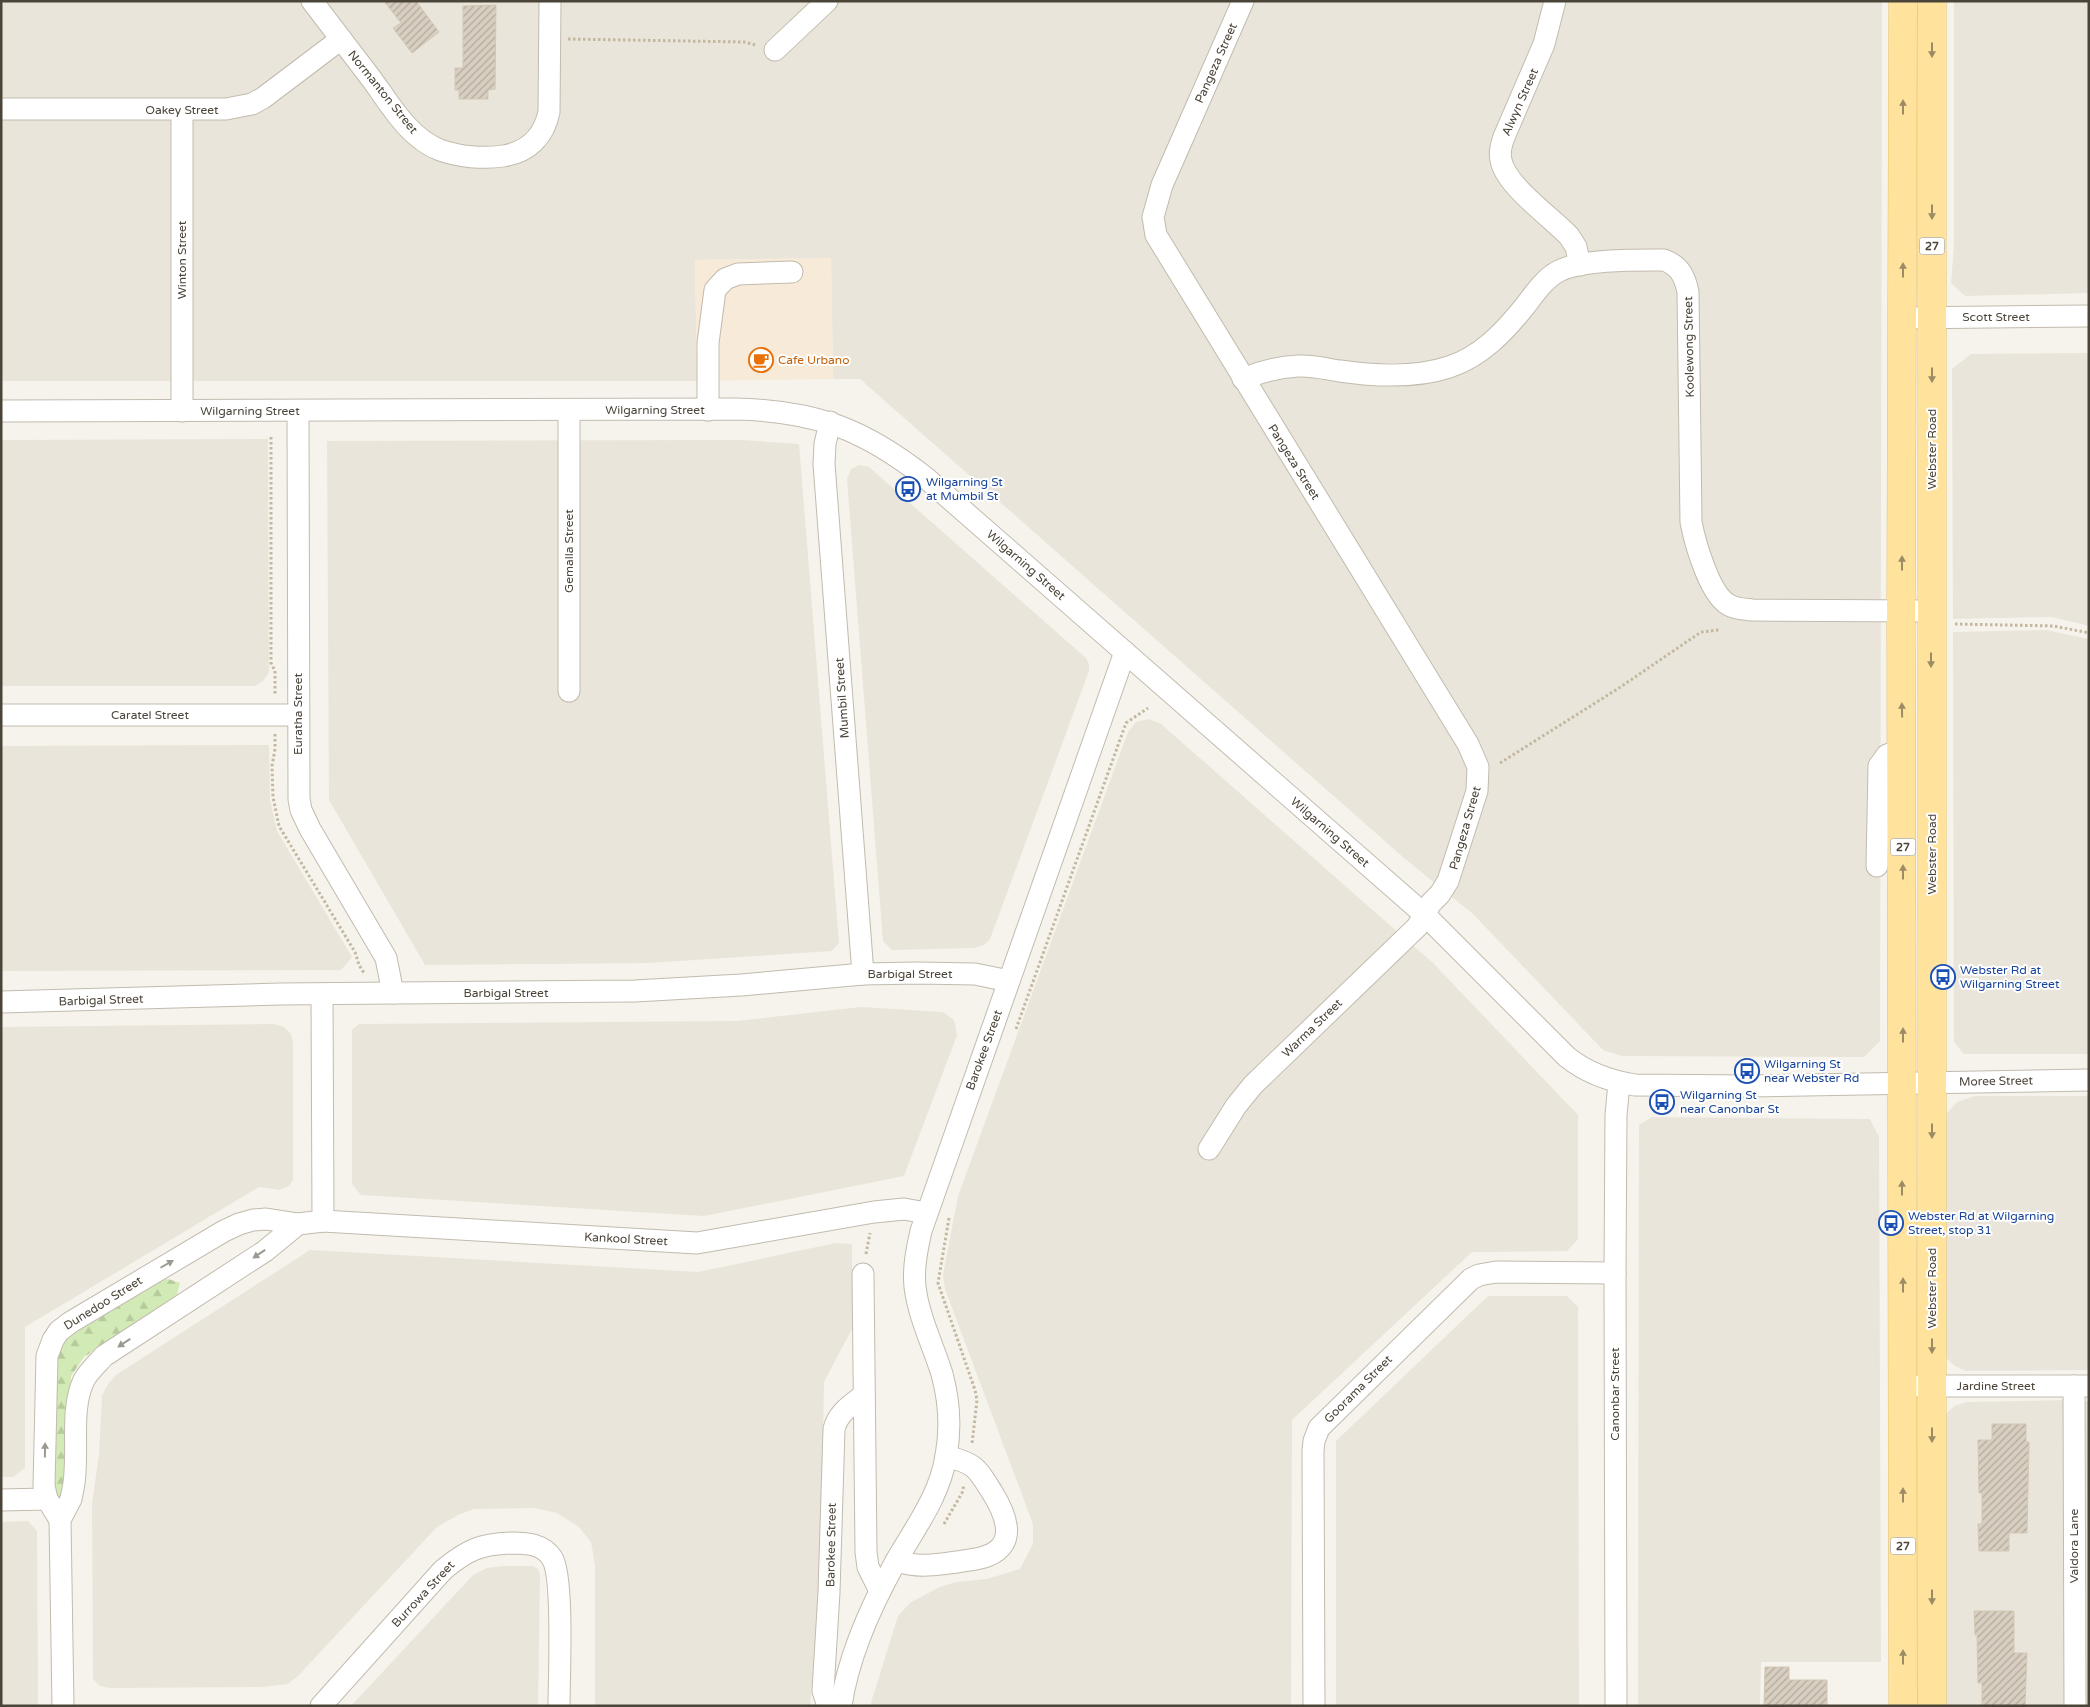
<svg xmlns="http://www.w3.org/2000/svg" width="2090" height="1707" viewBox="0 0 2090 1707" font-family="'Varela Round',sans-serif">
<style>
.residential{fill:#eae5da}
.commercial{fill:#f7ead8}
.forest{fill:url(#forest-firs)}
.building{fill:url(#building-hatch);stroke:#d3c7b4}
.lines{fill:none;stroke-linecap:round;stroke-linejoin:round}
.minor-casing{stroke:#c2bbae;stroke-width:23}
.major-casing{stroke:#e6c16a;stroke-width:29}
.path{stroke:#c4b79f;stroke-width:3;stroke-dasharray:2.5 2.5;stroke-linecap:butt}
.minor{stroke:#fff;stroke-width:21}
.major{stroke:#ffe39c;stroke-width:28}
.oneway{fill:#9c8c66}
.oneway2{fill:#9c9892}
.labels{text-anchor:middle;stroke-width:4;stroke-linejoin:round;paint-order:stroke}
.shield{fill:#fff;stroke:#817c74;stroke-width:1}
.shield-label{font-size:11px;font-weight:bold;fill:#4b4439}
.street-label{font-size:12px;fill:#4b4439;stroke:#fff}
.food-label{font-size:12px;fill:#c56008;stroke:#fff;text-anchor:start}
.transit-label{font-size:12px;fill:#164399;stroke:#fff;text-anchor:start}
</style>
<defs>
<pattern id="forest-firs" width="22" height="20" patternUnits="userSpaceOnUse" patternTransform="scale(1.25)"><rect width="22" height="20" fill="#d2eab5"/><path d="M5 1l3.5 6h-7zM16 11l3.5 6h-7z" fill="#b6ca9c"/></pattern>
<pattern id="building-hatch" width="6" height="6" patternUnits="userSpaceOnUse" patternTransform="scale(1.25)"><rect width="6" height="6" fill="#d8cfc1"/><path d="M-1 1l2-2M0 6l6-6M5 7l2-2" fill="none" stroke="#b1aa9e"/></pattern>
</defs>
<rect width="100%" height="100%" fill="#f6f3ec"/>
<g class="residential">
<path d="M 1,1 L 1882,1 L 1880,1041 L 1864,1057 L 1622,1056 L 1603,1050 L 1473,914 L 1404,858 L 860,379 L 833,379 L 831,258 L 695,260 L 697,381 L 1,381 Z"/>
<path d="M 1954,1 L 2089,1 L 2089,293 L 1965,296 L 1951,283 L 1954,246 Z"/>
<path d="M 2089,353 L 2089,626 L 2052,617 L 1953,619 L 1952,369 L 1971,354 Z"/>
<path d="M 268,439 L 269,672 L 263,681 L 255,686 L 1,686 L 1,440 Z"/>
<path d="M 742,440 L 799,444 L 839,943 L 832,951 L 648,963 L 425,965 L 329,800 L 327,441 Z"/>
<path d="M 859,465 L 869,467 L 1086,658 L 1089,664 L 1089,671 L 990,939 L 984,945 L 974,948 L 892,950 L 883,941 L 847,479 L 851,469 Z"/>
<path d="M 2046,630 L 2089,639 L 2089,1054 L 1964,1054 L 1954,1042 L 1953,632 Z"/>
<path d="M 1149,719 L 1161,724 L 1433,963 L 1578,1115 L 1578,1239 L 1567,1251 L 1472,1252 L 1292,1420 L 1291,1706 L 870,1706 L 898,1616 L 911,1602 L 940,1587 L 956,1582 L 987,1579 L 1020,1569 L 1033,1544 L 1033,1524 L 945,1289 L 943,1275 L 958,1196 L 1128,732 L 1136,722 Z"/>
<path d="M 269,745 L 270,799 L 277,831 L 352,957 L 341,970 L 1,971 L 1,746 Z"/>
<path d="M 861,1007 L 943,1012 L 954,1020 L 957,1035 L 904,1176 L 704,1216 L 361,1195 L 352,1184 L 352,1030 L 359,1024 L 737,1021 Z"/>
<path d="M 274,1024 L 284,1027 L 291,1034 L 293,1043 L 293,1180 L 289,1186 L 280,1190 L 259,1187 L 25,1327 L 25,1468 L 13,1477 L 1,1477 L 1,1027 Z"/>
<path d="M 1975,1096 L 2089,1096 L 2089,1370 L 1966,1371 L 1955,1366 L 1946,1358 L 1944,1353 L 1946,1114 L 1957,1102 Z"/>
<path d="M 1652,1117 L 1870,1119 L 1879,1137 L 1881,1662 L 1761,1662 L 1760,1706 L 1638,1706 L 1639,1125 Z"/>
<path d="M 836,1243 L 852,1244 L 852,1329 L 824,1382 L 820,1598 L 810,1706 L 595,1706 L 595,1565 L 591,1542 L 579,1527 L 557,1513 L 534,1508 L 474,1509 L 458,1515 L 437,1527 L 298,1676 L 288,1684 L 261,1687 L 109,1688 L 100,1686 L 93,1679 L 92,1503 L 99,1455 L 102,1396 L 108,1384 L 116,1375 L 310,1250 L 698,1272 Z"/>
<path d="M 1488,1296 L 1567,1296 L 1578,1307 L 1579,1706 L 1336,1706 L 1336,1441 Z"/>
<path d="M 2068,1400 L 2068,1706 L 1943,1706 L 1944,1420 L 1946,1414 L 1954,1406 L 1967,1402 Z"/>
<rect x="2082" y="1401" width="7" height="305"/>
<path d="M 28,1521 L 37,1531 L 38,1706 L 1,1706 L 1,1522 Z"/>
<path d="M 504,1566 L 533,1566 L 538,1569 L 540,1575 L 538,1706 L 351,1706 L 473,1575 L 487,1568 Z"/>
</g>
<path class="commercial" d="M 831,258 L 833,379 L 697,381 L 695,260 Z"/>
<path class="forest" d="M 168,1279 L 180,1283 L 176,1298 L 84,1357 L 71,1376 L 67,1484 L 64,1495 L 59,1499 L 56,1498 L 49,1464 L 55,1349 L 67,1335 L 160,1280 Z"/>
<g class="building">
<path d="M 384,1 L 416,1 L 439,32 L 412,53 L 393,28 L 401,23 Z"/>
<path d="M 496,5 L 495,89 L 488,90 L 488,99 L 459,99 L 459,90 L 455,90 L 455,68 L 463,68 L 463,6 Z"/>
<path d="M 1992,1424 L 2026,1424 L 2026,1442 L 2029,1442 L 2027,1533 L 2009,1533 L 2009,1551 L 1979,1551 L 1978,1524 L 1982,1524 L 1982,1493 L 1979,1493 L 1978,1440 L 1992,1440 Z"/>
<path d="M 1974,1611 L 2014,1611 L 2014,1653 L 2027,1653 L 2025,1706 L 1982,1706 L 1982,1683 L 1978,1683 L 1977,1635 L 1975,1635 Z"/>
<path d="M 1765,1667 L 1789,1667 L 1789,1680 L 1827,1680 L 1827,1706 L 1764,1706 Z"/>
</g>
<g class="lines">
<defs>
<g id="minor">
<path d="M 312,1 C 332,27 351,52 370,77 C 389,102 408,138 440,150 C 459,157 483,159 503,156 C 529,152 544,136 549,112 L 550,1"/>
<path d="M 1555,1 L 1544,44 L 1504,137 C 1501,145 1499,152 1501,160 C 1505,185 1551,217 1569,236 L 1576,247 L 1580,265"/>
<path d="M 775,50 L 827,1"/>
<path d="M 1,109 L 226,109 L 252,104 L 263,98 L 341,39"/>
<path d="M 1903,318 L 2089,316"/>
<path d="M 1243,379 C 1262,371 1279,367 1298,366 C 1312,365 1326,369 1340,371 C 1374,376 1416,378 1449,367 C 1481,357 1505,331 1525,306 C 1535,293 1545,278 1559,271 C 1582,259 1638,260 1664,260 C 1680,266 1685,277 1688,292 L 1691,522 C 1695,543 1709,591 1726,603 C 1733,609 1744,609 1752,610 L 1931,611"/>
<path d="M 708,410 L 708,343 L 715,290 L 725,279 L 738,274 L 792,272"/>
<path d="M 1,411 L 736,409 C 816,411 864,429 926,478 L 1425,915 L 1567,1057 C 1587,1073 1609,1081 1635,1085 L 1750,1086 L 2089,1080"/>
<path d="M 182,411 L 182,110"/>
<path d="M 298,411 L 299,799 L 301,810 L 310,829 L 386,958 L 393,993"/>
<path d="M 569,411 L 569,691"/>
<path d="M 830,422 L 825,444 L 824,464 L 863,974"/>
<path d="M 1,715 L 298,715"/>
<path d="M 1877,866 L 1879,766 L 1887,755 L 1903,749"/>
<path d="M 1,1002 L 281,994 L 635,991 L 741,985 L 863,974 L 918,973 L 975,974 L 1009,981"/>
<path d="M 1209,1149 L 1236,1106 L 1253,1085 L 1417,927 L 1431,903 L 1440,894 L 1448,881 L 1477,791 L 1478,767 L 1468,744 L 1156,235 L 1153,217 L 1162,185 L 1243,1"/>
<path d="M 323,1221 L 697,1243 L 874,1212 L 904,1209 L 926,1213"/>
<path d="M 863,1274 L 866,1552 L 868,1567 L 880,1591"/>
<path d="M 1903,1386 L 2089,1386"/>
<path d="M 2074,1386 L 2075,1706"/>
<path d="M 1,1500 L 47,1499"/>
<path d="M 60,1520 L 71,1499 L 73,1489 C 80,1456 69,1410 84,1380 C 89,1371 97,1364 104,1356 L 265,1251 L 298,1224"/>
<path d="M 896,1561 C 920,1568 932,1565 957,1562 C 966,1560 977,1560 987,1556 C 1019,1544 1005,1513 992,1492 C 976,1467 976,1464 946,1456"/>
<path d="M 63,1706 L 60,1520 L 47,1499 L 44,1486 L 47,1356 L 53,1340 L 59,1331 L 71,1322 L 224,1231 L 239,1224 L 253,1220 L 266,1219 L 298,1224 L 323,1221 L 322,994"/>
<path d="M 321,1706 L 443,1570 C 467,1550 480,1544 512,1543 C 527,1543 543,1544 552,1558 C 564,1576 559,1679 559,1706"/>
<path d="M 828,1706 L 823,1691 L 829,1592 L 834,1429 C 838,1413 851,1405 864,1395"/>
<path d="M 841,1706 C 848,1657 872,1604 896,1561 C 915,1528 940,1495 946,1456 C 951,1429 949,1400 942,1374 C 933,1345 919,1318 915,1287 C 913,1268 917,1249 921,1231 L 1125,652"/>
<path d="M 1314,1706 L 1313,1451 L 1314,1441 L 1319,1428 L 1471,1279 L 1479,1275 L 1496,1272 L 1615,1273"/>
<path d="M 1616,1706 L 1615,1273 L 1616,1115 L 1619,1083"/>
</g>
<g id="major">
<path d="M 1903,1706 L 1901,612 L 1903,1"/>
<path d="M 1932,1706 L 1932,1"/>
</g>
</defs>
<use href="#minor" class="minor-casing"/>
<use href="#major" class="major-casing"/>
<g class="path">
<path d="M 568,39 L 744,42 L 756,45"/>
<path d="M 271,437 L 271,663 L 275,671 L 275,695"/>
<path d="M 1955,624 L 2054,626 L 2089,633"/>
<path d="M 275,734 L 275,749 L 272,766 L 273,797 L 279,826 L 355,952 L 359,965 L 364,973"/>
<path d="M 1500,763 L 1619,688 L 1701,632 L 1719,630"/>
<path d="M 1016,1029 L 1126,723 L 1148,708"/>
<path d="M 949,1218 L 938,1283 L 975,1390 L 977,1400 L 972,1444"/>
<path d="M 866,1254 L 870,1233"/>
<path d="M 944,1524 L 962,1493 L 964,1485"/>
</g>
<use href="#minor" class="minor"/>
<use href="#major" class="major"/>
</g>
<defs><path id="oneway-solid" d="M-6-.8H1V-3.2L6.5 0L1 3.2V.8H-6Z" transform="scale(1.25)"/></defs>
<g class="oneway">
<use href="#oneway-solid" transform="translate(1932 50) rotate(90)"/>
<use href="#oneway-solid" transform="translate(1903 107) rotate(-90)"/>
<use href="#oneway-solid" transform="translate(1932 212) rotate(90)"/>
<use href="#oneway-solid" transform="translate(1903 270) rotate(-90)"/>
<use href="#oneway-solid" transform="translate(1932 375) rotate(90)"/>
<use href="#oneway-solid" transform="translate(1902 563) rotate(-90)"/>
<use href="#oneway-solid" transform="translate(1931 660) rotate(90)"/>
<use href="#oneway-solid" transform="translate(1902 710) rotate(-91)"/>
<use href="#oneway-solid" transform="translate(1903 872) rotate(-90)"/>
<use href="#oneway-solid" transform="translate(1903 1035) rotate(-90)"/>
<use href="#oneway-solid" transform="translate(1932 1131) rotate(90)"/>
<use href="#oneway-solid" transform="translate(1902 1188) rotate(-90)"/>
<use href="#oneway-solid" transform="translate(1903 1285) rotate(-90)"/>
<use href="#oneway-solid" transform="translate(1932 1346) rotate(90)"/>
<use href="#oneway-solid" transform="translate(1932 1435) rotate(90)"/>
<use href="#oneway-solid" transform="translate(1903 1495) rotate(-90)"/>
<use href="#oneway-solid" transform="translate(1932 1597) rotate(90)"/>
<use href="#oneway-solid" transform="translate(1903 1657) rotate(-90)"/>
</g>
<g class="oneway2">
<use href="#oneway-solid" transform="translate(259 1254) rotate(146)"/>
<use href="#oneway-solid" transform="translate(167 1264) rotate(-30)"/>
<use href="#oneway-solid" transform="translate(124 1343) rotate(147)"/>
<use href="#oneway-solid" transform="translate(45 1450) rotate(-89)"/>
</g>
<defs>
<symbol id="cafe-ring" viewBox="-11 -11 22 22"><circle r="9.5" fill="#fff" stroke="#e8710a" stroke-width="1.5"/><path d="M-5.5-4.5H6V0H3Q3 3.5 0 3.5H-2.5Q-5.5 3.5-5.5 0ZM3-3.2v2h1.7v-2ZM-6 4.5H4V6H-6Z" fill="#e8710a"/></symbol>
<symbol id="bus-ring" viewBox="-11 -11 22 22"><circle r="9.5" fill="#fff" stroke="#1a4fb4" stroke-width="1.5"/><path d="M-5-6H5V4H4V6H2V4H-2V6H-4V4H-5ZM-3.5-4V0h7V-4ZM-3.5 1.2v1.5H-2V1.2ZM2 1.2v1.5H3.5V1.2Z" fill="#1a4fb4"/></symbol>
</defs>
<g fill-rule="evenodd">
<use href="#cafe-ring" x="747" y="346" width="28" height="28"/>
<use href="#bus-ring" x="894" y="475" width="28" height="28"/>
<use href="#bus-ring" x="1929" y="963" width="28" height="28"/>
<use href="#bus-ring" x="1733" y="1057" width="28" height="28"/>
<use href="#bus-ring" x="1648" y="1088" width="28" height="28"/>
<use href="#bus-ring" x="1877" y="1209" width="28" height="28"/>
</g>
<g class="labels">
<g class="shield">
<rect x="1919.5" y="237.5" width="25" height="17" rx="4"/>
<rect x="1890.5" y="838.5" width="25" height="17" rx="4"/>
<rect x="1890.5" y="1537.5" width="25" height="17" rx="4"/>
</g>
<g class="shield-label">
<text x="1932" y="250">27</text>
<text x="1903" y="851">27</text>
<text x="1903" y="1550">27</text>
</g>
<g class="street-label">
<text transform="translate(1216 63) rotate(-66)" y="4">Pangeza Street</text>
<text transform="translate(383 92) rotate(51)" y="4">Normanton Street</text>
<text transform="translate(1520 102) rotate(-66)" y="4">Alwyn Street</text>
<text x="182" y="114">Oakey Street</text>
<text transform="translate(182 260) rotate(-90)" y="4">Winton Street</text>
<text x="1996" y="321">Scott Street</text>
<text transform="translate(1689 347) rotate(-91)" y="4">Koolewong Street</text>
<text x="655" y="414">Wilgarning Street</text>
<text x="250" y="415">Wilgarning Street</text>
<text transform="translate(1932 449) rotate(-90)" y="4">Webster Road</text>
<text transform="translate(1294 462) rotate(58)" y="4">Pangeza Street</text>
<text transform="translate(569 551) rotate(-90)" y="4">Gemalla Street</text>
<text transform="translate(1026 565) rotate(41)" y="4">Wilgarning Street</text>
<text transform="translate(842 698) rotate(-94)" y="4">Mumbil Street</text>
<text transform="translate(298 714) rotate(-90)" y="4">Euratha Street</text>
<text x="150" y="719">Caratel Street</text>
<text transform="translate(1465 828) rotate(-74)" y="4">Pangeza Street</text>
<text transform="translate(1330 832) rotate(41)" y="4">Wilgarning Street</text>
<text transform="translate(1932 854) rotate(-90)" y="4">Webster Road</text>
<text x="910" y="978">Barbigal Street</text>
<text x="506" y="997">Barbigal Street</text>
<text transform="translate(101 1000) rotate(-2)" y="4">Barbigal Street</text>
<text transform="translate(1312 1028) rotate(-44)" y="4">Warma Street</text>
<text transform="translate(984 1050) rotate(-70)" y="4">Barokee Street</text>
<text transform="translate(1996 1081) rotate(-1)" y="4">Moree Street</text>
<text transform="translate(626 1239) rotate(3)" y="4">Kankool Street</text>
<text transform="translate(1932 1288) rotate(-90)" y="4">Webster Road</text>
<text transform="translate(103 1303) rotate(-32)" y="4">Dunedoo Street</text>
<text x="1996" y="1390">Jardine Street</text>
<text transform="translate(1358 1389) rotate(-45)" y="4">Goorama Street</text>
<text transform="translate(1615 1394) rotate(-90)" y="4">Canonbar Street</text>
<text transform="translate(831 1545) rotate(-89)" y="4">Barokee Street</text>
<text transform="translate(2074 1546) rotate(-90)" y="4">Valdora Lane</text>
<text transform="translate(423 1594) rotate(-47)" y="4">Burrowa Street</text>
</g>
<g class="food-label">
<text x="778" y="364">Cafe Urbano</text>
</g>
<g class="transit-label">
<text x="926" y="486">Wilgarning St<tspan x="926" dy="14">at Mumbil St</tspan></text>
<text x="1960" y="974">Webster Rd at<tspan x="1960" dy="14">Wilgarning Street</tspan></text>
<text x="1764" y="1068">Wilgarning St<tspan x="1764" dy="14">near Webster Rd</tspan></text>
<text x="1680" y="1099">Wilgarning St<tspan x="1680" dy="14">near Canonbar St</tspan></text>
<text x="1908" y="1220">Webster Rd at Wilgarning<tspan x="1908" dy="14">Street, stop 31</tspan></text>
</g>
</g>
<rect width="2090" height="1707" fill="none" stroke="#4b4439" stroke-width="5"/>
</svg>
